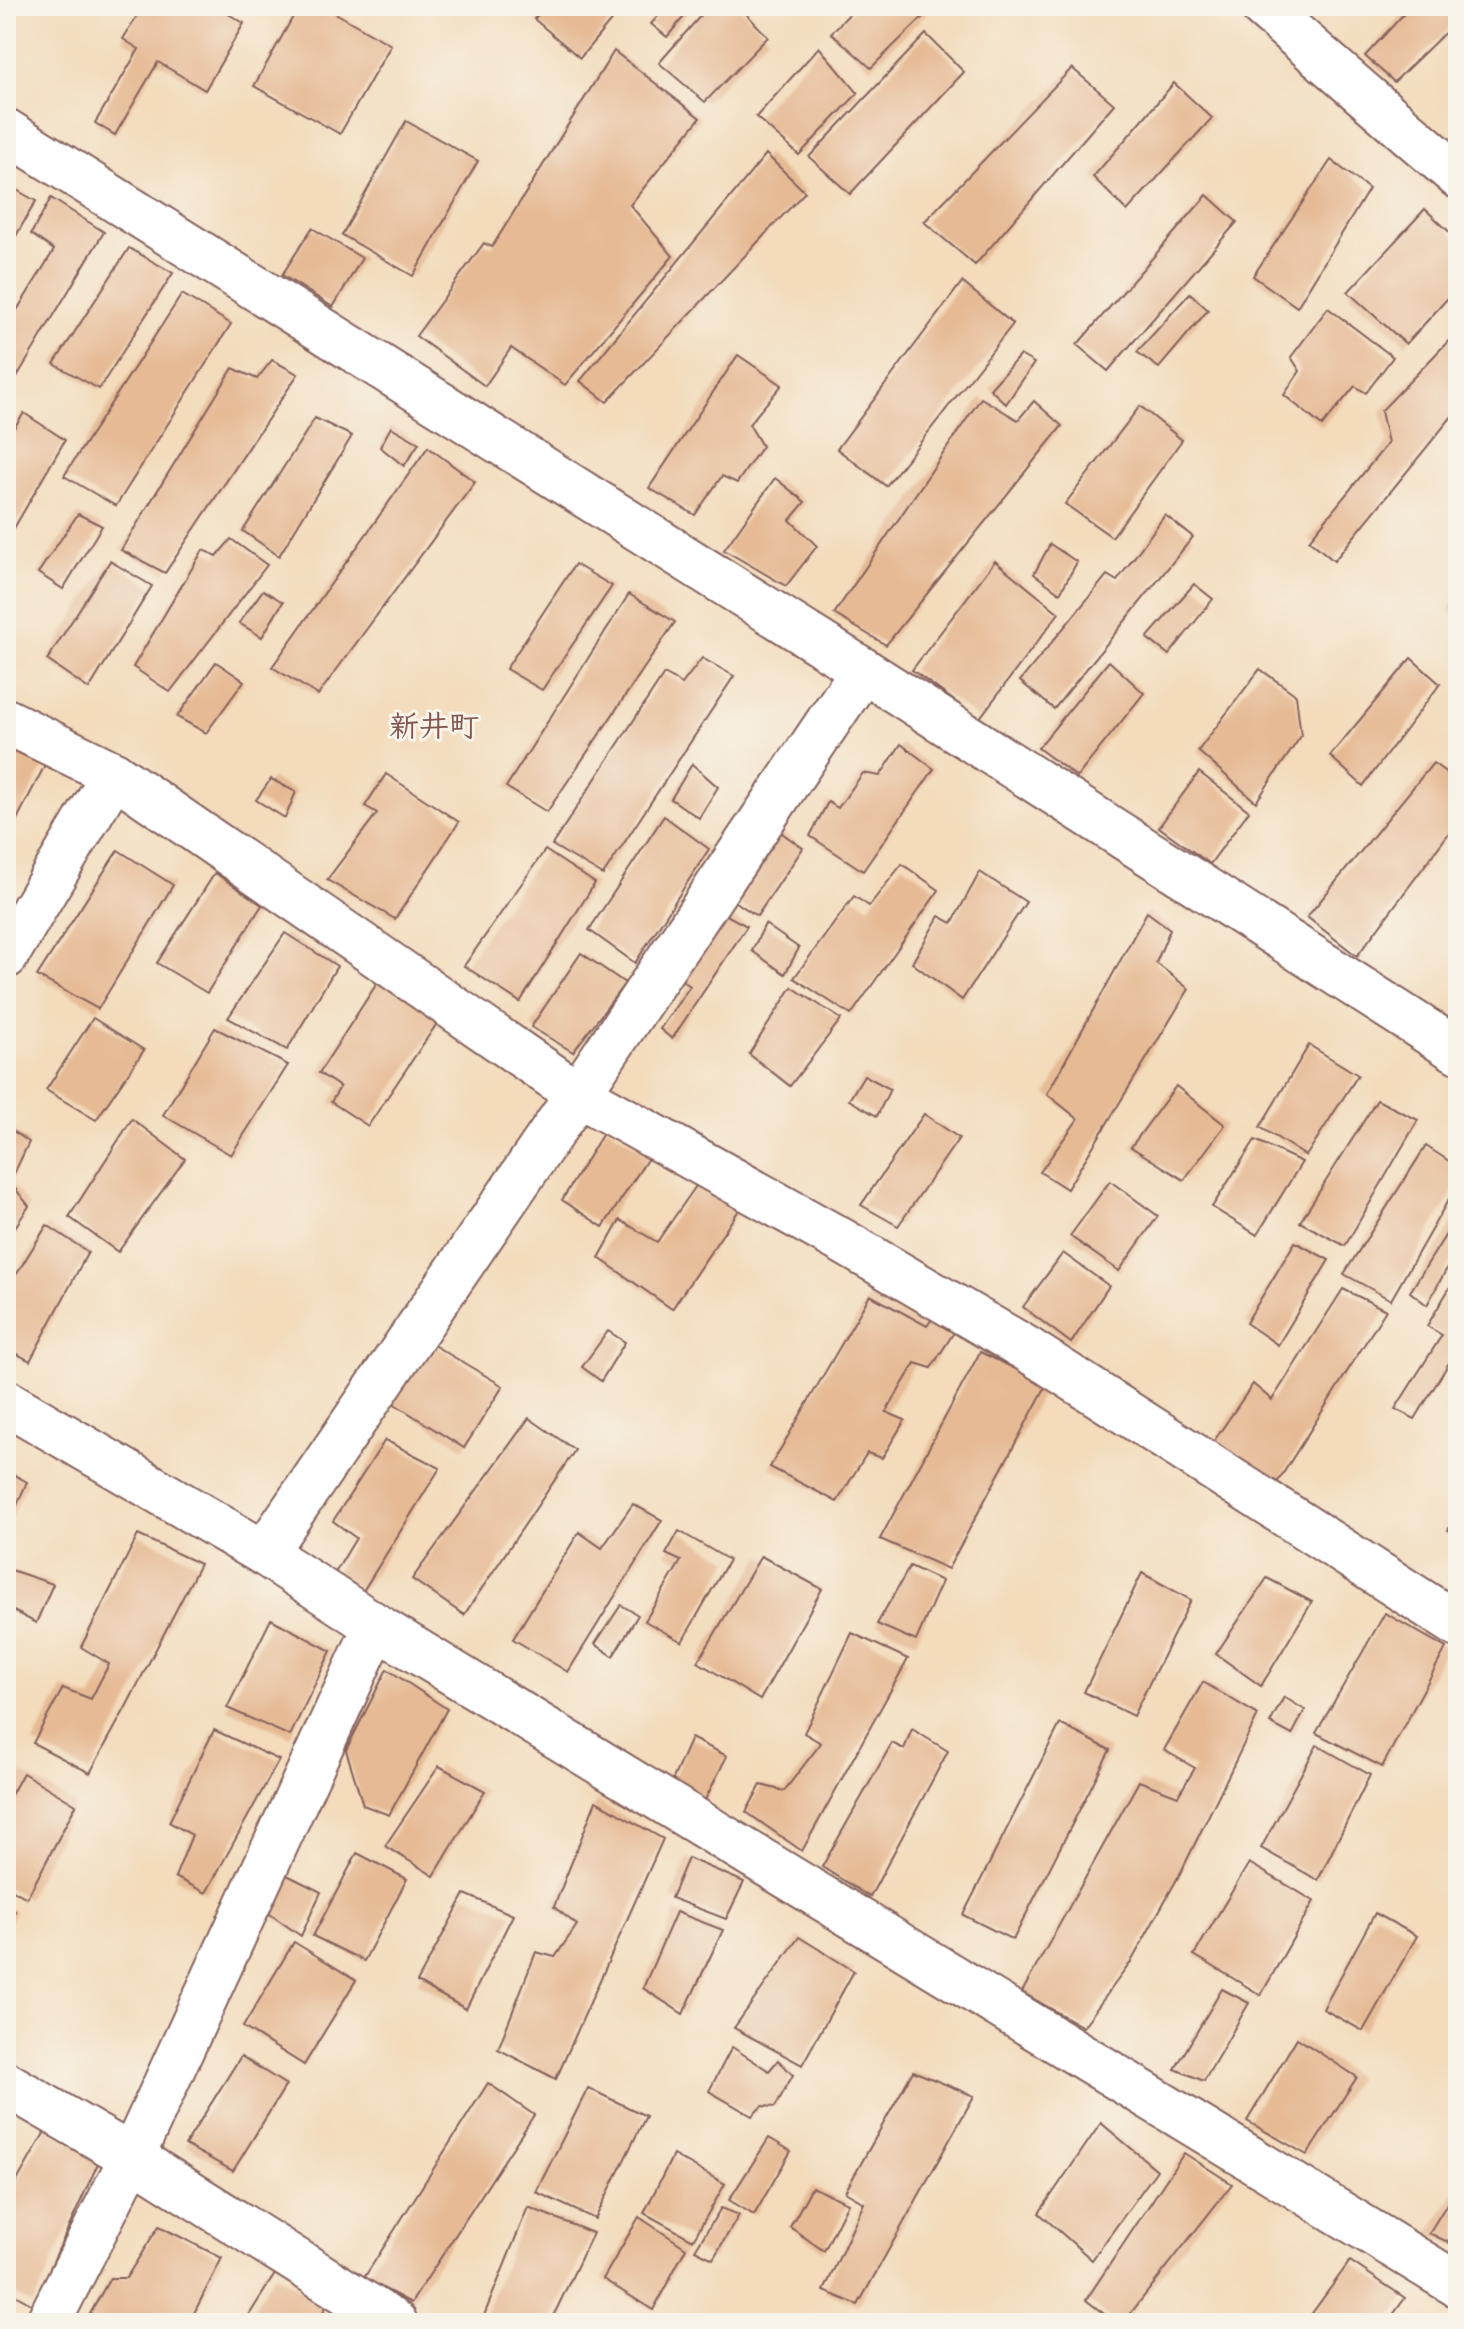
<svg xmlns="http://www.w3.org/2000/svg" width="1464" height="2329" viewBox="0 0 1464 2329" font-family="Pangolin,'Klee One',sans-serif">
<style>
.building{fill:#e6ba94}
.lines{fill:none;stroke-linecap:round;stroke-linejoin:round}
.minor-casing{stroke:#85615d;stroke-width:48}
.minor{stroke:#fff;stroke-width:44}
.labels{text-anchor:middle;stroke-width:6;stroke-linejoin:round;paint-order:stroke}
.quarter-label{font-size:30px;font-weight:bold;fill:#815550;stroke:#f7f3e8}
</style>
<rect width="100%" height="100%" fill="#f7f3e8"/>
<filter id="ink" filterUnits="userSpaceOnUse"><feTurbulence type="fractalNoise" baseFrequency=".0125" numOctaves="2"/><feDisplacementMap in="SourceGraphic" scale="16" xChannelSelector="R" yChannelSelector="G"/><feConvolveMatrix kernelMatrix="1 2 1 2 8 2 1 2 1" color-interpolation-filters="sRGB"/></filter>
<filter id="wash" filterUnits="userSpaceOnUse"><feTurbulence type="fractalNoise" baseFrequency=".006" numOctaves="4" result="noise"/><feDisplacementMap in="SourceGraphic" scale="32" xChannelSelector="R" yChannelSelector="G"/><feGaussianBlur stdDeviation="1.8" result="paint"/><feColorMatrix in="noise" values="0 0 0 0 0 0 0 0 0 0 0 0 0 0 0 0 0 1.4 0 .05"/><feComposite in="paint" operator="in"/></filter>
<g filter="url(#wash)">
<rect width="100%" height="100%" fill="#f3dbbb"/>
<g id="blocks">
<g class="building">
<path d="M 143,6 L 214,6 L 244,23 L 205,90 L 158,62 L 115,135 L 95,123 L 139,49 L 123,39 Z"/>
<path d="M 299,6 L 323,6 L 391,45 L 340,134 L 254,86 Z"/>
<path d="M 546,6 L 623,6 L 580,58 L 534,19 Z"/>
<path d="M 667,6 L 693,6 L 667,37 L 651,24 Z"/>
<path d="M 709,6 L 739,6 L 768,37 L 705,102 L 659,63 Z"/>
<path d="M 857,6 L 934,6 L 871,68 L 831,33 Z"/>
<path d="M 1411,6 L 1458,6 L 1458,20 L 1394,82 L 1365,56 Z"/>
<path d="M 926,34 L 964,72 L 850,194 L 809,157 Z"/>
<path d="M 819,47 L 858,93 L 799,155 L 756,117 Z"/>
<path d="M 614,51 L 700,118 L 630,205 L 673,256 L 565,385 L 511,348 L 485,386 L 416,336 L 484,243 L 492,247 Z"/>
<path d="M 1072,68 L 1114,104 L 975,265 L 924,222 Z"/>
<path d="M 1174,83 L 1212,118 L 1127,211 L 1093,177 Z"/>
<path d="M 406,121 L 478,161 L 413,276 L 342,235 Z"/>
<path d="M 766,154 L 805,192 L 607,402 L 580,381 Z"/>
<path d="M 1331,160 L 1369,189 L 1297,307 L 1253,276 Z"/>
<path d="M 6,184 L 36,201 L 6,253 Z"/>
<path d="M 1207,195 L 1237,222 L 1108,371 L 1077,345 Z"/>
<path d="M 51,198 L 104,232 L 6,395 L 6,328 L 54,250 L 31,234 Z"/>
<path d="M 1425,209 L 1458,240 L 1458,287 L 1406,344 L 1348,292 Z"/>
<path d="M 312,228 L 362,258 L 333,307 L 282,275 Z"/>
<path d="M 129,248 L 173,273 L 99,389 L 54,364 Z"/>
<path d="M 962,282 L 1013,324 L 886,486 L 837,449 Z"/>
<path d="M 1190,293 L 1208,310 L 1159,368 L 1137,352 Z"/>
<path d="M 182,294 L 231,324 L 116,506 L 64,476 Z"/>
<path d="M 1328,308 L 1393,357 L 1366,393 L 1355,386 L 1322,426 L 1284,395 L 1300,371 L 1291,357 Z"/>
<path d="M 1458,331 L 1458,409 L 1334,561 L 1309,540 L 1388,443 L 1381,411 Z"/>
<path d="M 738,355 L 782,385 L 749,424 L 762,446 L 737,483 L 722,476 L 695,515 L 649,488 Z"/>
<path d="M 1020,355 L 1034,363 L 1006,404 L 990,389 Z"/>
<path d="M 272,360 L 298,374 L 165,573 L 121,550 L 233,368 L 257,379 Z"/>
<path d="M 981,398 L 1018,420 L 1034,401 L 1062,426 L 886,645 L 834,614 Z"/>
<path d="M 1140,406 L 1182,440 L 1112,537 L 1065,504 Z"/>
<path d="M 24,413 L 65,440 L 6,542 L 6,440 Z"/>
<path d="M 315,418 L 352,436 L 279,556 L 243,531 Z"/>
<path d="M 391,427 L 419,443 L 404,466 L 380,447 Z"/>
<path d="M 428,447 L 475,482 L 318,695 L 272,667 Z"/>
<path d="M 775,478 L 805,502 L 790,520 L 817,546 L 786,586 L 724,550 Z"/>
<path d="M 78,514 L 102,526 L 63,589 L 38,573 Z"/>
<path d="M 1165,515 L 1193,537 L 1054,709 L 1020,681 L 1107,575 L 1117,581 Z"/>
<path d="M 231,539 L 267,565 L 170,692 L 133,667 L 203,550 L 217,556 Z"/>
<path d="M 1050,544 L 1077,562 L 1060,593 L 1034,574 Z"/>
<path d="M 110,561 L 152,586 L 89,689 L 47,660 Z"/>
<path d="M 995,561 L 1059,613 L 979,719 L 912,670 Z"/>
<path d="M 575,564 L 612,586 L 542,690 L 506,669 Z"/>
<path d="M 1194,584 L 1213,599 L 1169,655 L 1147,638 Z"/>
<path d="M 263,590 L 283,602 L 262,637 L 239,623 Z"/>
<path d="M 629,594 L 675,622 L 547,812 L 506,787 Z"/>
<path d="M 1458,595 L 1458,618 L 1447,610 Z"/>
<path d="M 702,658 L 734,676 L 603,875 L 552,845 L 664,674 L 682,684 Z"/>
<path d="M 1411,658 L 1440,684 L 1363,786 L 1330,756 Z"/>
<path d="M 1109,661 L 1144,693 L 1077,777 L 1038,748 Z"/>
<path d="M 216,662 L 244,681 L 206,733 L 177,717 Z"/>
<path d="M 1260,669 L 1296,695 L 1301,736 L 1256,802 L 1198,751 Z"/>
<path d="M 901,744 L 934,769 L 863,871 L 810,836 L 828,802 L 838,808 L 863,773 L 880,776 Z"/>
<path d="M 6,747 L 45,765 L 12,829 L 6,826 Z"/>
<path d="M 1433,763 L 1458,781 L 1458,821 L 1357,956 L 1307,917 Z"/>
<path d="M 692,764 L 718,787 L 699,818 L 671,799 Z"/>
<path d="M 1199,772 L 1249,811 L 1210,864 L 1159,827 Z"/>
<path d="M 386,774 L 459,822 L 395,919 L 327,880 L 377,813 L 365,806 Z"/>
<path d="M 271,779 L 296,792 L 285,818 L 256,800 Z"/>
<path d="M 664,816 L 709,849 L 635,963 L 589,930 Z"/>
<path d="M 776,829 L 803,848 L 757,916 L 730,898 Z"/>
<path d="M 118,850 L 173,885 L 98,1009 L 37,976 Z"/>
<path d="M 545,850 L 595,883 L 520,1002 L 464,966 Z"/>
<path d="M 902,864 L 939,890 L 851,1015 L 794,978 L 854,896 L 869,906 Z"/>
<path d="M 980,872 L 1026,902 L 962,1000 L 912,963 L 939,916 L 952,923 Z"/>
<path d="M 215,873 L 262,905 L 207,993 L 157,963 Z"/>
<path d="M 717,910 L 747,926 L 672,1039 L 660,1029 L 690,986 L 679,978 Z"/>
<path d="M 1147,912 L 1170,929 L 1156,963 L 1189,989 L 1067,1189 L 1040,1172 L 1078,1119 L 1047,1094 Z"/>
<path d="M 765,924 L 799,948 L 785,974 L 752,951 Z"/>
<path d="M 285,933 L 337,966 L 287,1050 L 228,1018 Z"/>
<path d="M 581,953 L 625,983 L 573,1052 L 531,1027 Z"/>
<path d="M 381,977 L 442,1016 L 368,1126 L 331,1102 L 340,1087 L 319,1073 Z"/>
<path d="M 792,987 L 841,1019 L 790,1086 L 749,1054 Z"/>
<path d="M 93,1018 L 144,1050 L 96,1120 L 46,1090 Z"/>
<path d="M 215,1028 L 288,1065 L 231,1155 L 163,1115 Z"/>
<path d="M 1309,1045 L 1358,1075 L 1306,1156 L 1260,1127 Z"/>
<path d="M 864,1075 L 890,1089 L 877,1116 L 849,1100 Z"/>
<path d="M 1176,1086 L 1225,1125 L 1184,1180 L 1131,1147 Z"/>
<path d="M 1377,1100 L 1418,1120 L 1345,1246 L 1300,1222 Z"/>
<path d="M 924,1114 L 959,1138 L 898,1226 L 861,1205 Z"/>
<path d="M 132,1119 L 185,1159 L 118,1252 L 69,1217 Z"/>
<path d="M 6,1126 L 29,1142 L 10,1182 L 29,1206 L 6,1241 Z"/>
<path d="M 607,1127 L 650,1155 L 603,1227 L 562,1200 Z"/>
<path d="M 1255,1140 L 1302,1162 L 1257,1235 L 1212,1207 Z"/>
<path d="M 1426,1146 L 1458,1167 L 1458,1183 L 1391,1300 L 1344,1274 Z"/>
<path d="M 1110,1181 L 1158,1216 L 1119,1271 L 1070,1236 Z"/>
<path d="M 698,1183 L 739,1210 L 672,1309 L 599,1258 L 620,1220 L 657,1242 Z"/>
<path d="M 1458,1215 L 1458,1248 L 1427,1305 L 1410,1292 Z"/>
<path d="M 47,1225 L 88,1252 L 30,1361 L 6,1348 L 6,1291 Z"/>
<path d="M 1295,1242 L 1329,1260 L 1278,1345 L 1246,1323 Z"/>
<path d="M 1063,1253 L 1109,1286 L 1071,1343 L 1023,1307 Z"/>
<path d="M 1458,1274 L 1458,1348 L 1415,1419 L 1395,1409 L 1442,1335 L 1427,1326 Z"/>
<path d="M 1343,1289 L 1386,1310 L 1270,1494 L 1207,1451 L 1253,1384 L 1272,1400 Z"/>
<path d="M 870,1295 L 927,1326 L 937,1312 L 960,1323 L 931,1368 L 915,1363 L 886,1412 L 905,1420 L 882,1458 L 867,1453 L 837,1502 L 770,1467 Z"/>
<path d="M 608,1331 L 625,1342 L 601,1381 L 582,1367 Z"/>
<path d="M 430,1343 L 503,1386 L 464,1448 L 393,1403 Z"/>
<path d="M 980,1352 L 1047,1384 L 948,1569 L 880,1539 Z"/>
<path d="M 529,1418 L 575,1450 L 464,1615 L 412,1579 Z"/>
<path d="M 385,1440 L 440,1468 L 363,1591 L 335,1573 L 356,1538 L 333,1521 Z"/>
<path d="M 6,1470 L 27,1482 L 6,1530 Z"/>
<path d="M 633,1504 L 662,1520 L 568,1672 L 513,1639 L 579,1532 L 602,1548 Z"/>
<path d="M 1458,1515 L 1458,1536 L 1448,1530 Z"/>
<path d="M 679,1531 L 729,1560 L 682,1642 L 645,1621 L 681,1561 L 666,1554 Z"/>
<path d="M 138,1535 L 200,1564 L 126,1707 L 90,1773 L 33,1743 L 63,1688 L 91,1699 L 109,1664 L 81,1647 Z"/>
<path d="M 761,1556 L 822,1589 L 760,1700 L 698,1662 Z"/>
<path d="M 910,1566 L 942,1581 L 916,1641 L 877,1624 Z"/>
<path d="M 11,1570 L 53,1584 L 36,1623 L 6,1607 L 6,1580 Z"/>
<path d="M 1142,1573 L 1191,1600 L 1133,1716 L 1084,1692 Z"/>
<path d="M 1267,1578 L 1312,1602 L 1261,1686 L 1216,1654 Z"/>
<path d="M 621,1605 L 638,1615 L 613,1656 L 595,1644 Z"/>
<path d="M 1385,1613 L 1446,1648 L 1382,1767 L 1316,1733 Z"/>
<path d="M 271,1619 L 331,1651 L 290,1736 L 227,1708 Z"/>
<path d="M 852,1633 L 908,1659 L 802,1851 L 746,1812 L 761,1785 L 784,1791 L 821,1743 L 804,1733 Z"/>
<path d="M 387,1669 L 447,1709 L 389,1815 L 363,1805 L 346,1750 Z"/>
<path d="M 1203,1682 L 1258,1715 L 1182,1870 L 1131,1962 L 1083,2027 L 1022,1992 L 1139,1781 L 1178,1796 L 1195,1768 L 1164,1750 Z"/>
<path d="M 1284,1697 L 1305,1710 L 1292,1735 L 1270,1723 Z"/>
<path d="M 1060,1724 L 1110,1750 L 1013,1940 L 963,1915 Z"/>
<path d="M 912,1729 L 948,1751 L 870,1897 L 822,1867 L 892,1743 L 904,1749 Z"/>
<path d="M 214,1730 L 279,1760 L 206,1893 L 175,1877 L 192,1835 L 169,1822 Z"/>
<path d="M 691,1738 L 727,1756 L 705,1800 L 672,1781 Z"/>
<path d="M 1317,1745 L 1370,1775 L 1318,1880 L 1261,1848 Z"/>
<path d="M 439,1766 L 485,1791 L 434,1876 L 385,1846 Z"/>
<path d="M 23,1773 L 76,1805 L 27,1898 L 6,1886 L 6,1804 Z"/>
<path d="M 596,1801 L 663,1839 L 556,2079 L 498,2049 L 536,1952 L 555,1957 L 577,1925 L 554,1907 Z"/>
<path d="M 357,1853 L 407,1879 L 364,1961 L 313,1936 Z"/>
<path d="M 688,1858 L 744,1882 L 726,1919 L 671,1898 Z"/>
<path d="M 1249,1863 L 1314,1901 L 1261,1995 L 1194,1955 Z"/>
<path d="M 285,1874 L 321,1892 L 301,1936 L 267,1912 Z"/>
<path d="M 465,1894 L 513,1915 L 466,2009 L 417,1982 Z"/>
<path d="M 6,1907 L 15,1911 L 6,1929 Z"/>
<path d="M 676,1912 L 723,1930 L 683,2014 L 643,1988 Z"/>
<path d="M 1375,1913 L 1417,1936 L 1363,2031 L 1323,2009 Z"/>
<path d="M 799,1937 L 854,1971 L 802,2065 L 734,2028 Z"/>
<path d="M 294,1942 L 356,1980 L 304,2065 L 243,2027 Z"/>
<path d="M 1222,1989 L 1249,2003 L 1204,2081 L 1175,2069 Z"/>
<path d="M 1297,2038 L 1357,2077 L 1307,2155 L 1247,2121 Z"/>
<path d="M 732,2047 L 769,2071 L 778,2060 L 793,2075 L 775,2107 L 762,2106 L 752,2116 L 709,2091 Z"/>
<path d="M 241,2056 L 286,2085 L 233,2171 L 185,2145 Z"/>
<path d="M 913,2071 L 974,2096 L 858,2305 L 824,2291 L 864,2203 L 845,2192 Z"/>
<path d="M 488,2083 L 534,2115 L 411,2303 L 364,2278 Z"/>
<path d="M 588,2088 L 646,2116 L 595,2219 L 536,2192 Z"/>
<path d="M 1101,2123 L 1157,2170 L 1092,2260 L 1039,2213 Z"/>
<path d="M 47,2128 L 101,2157 L 33,2305 L 6,2290 L 6,2200 Z"/>
<path d="M 769,2138 L 791,2151 L 754,2215 L 729,2200 Z"/>
<path d="M 1184,2153 L 1232,2184 L 1123,2323 L 1116,2323 L 1086,2300 Z"/>
<path d="M 673,2155 L 725,2184 L 693,2240 L 644,2213 Z"/>
<path d="M 1458,2186 L 1458,2247 L 1429,2233 Z"/>
<path d="M 812,2187 L 848,2203 L 824,2251 L 790,2227 Z"/>
<path d="M 528,2207 L 593,2233 L 550,2323 L 481,2323 Z"/>
<path d="M 721,2208 L 739,2215 L 713,2259 L 695,2250 Z"/>
<path d="M 639,2217 L 686,2248 L 653,2310 L 603,2279 Z"/>
<path d="M 159,2226 L 222,2258 L 189,2323 L 85,2323 L 110,2278 L 126,2278 Z"/>
<path d="M 1350,2261 L 1405,2298 L 1387,2323 L 1305,2323 Z"/>
<path d="M 275,2274 L 327,2305 L 317,2323 L 244,2323 Z"/>
</g>
</g>
</g>
<g filter="url(#ink)">
<use href="#blocks" fill-opacity="0" stroke="#85615d" stroke-width="2"/>
<g class="lines">
<defs>
<g id="minor">
<path d="M 1262,6 L 1458,176"/>
<path d="M 6,131 L 863,670 L 1458,1051"/>
<path d="M 6,721 L 114,774 L 578,1094 L 842,1241 L 1027,1349 L 1458,1625"/>
<path d="M 6,956 L 114,774"/>
<path d="M 6,1402 L 264,1553 L 376,1626 L 1458,2285"/>
<path d="M 264,1553 L 578,1094 L 863,670"/>
<path d="M 6,2084 L 132,2157 L 395,2323"/>
<path d="M 48,2323 L 132,2157 L 376,1626"/>
</g>
</defs>
<use href="#minor" class="minor-casing"/>
<use href="#minor" class="minor"/>
</g>
</g>
<g class="labels">
<g class="quarter-label">
<text x="434" y="736">新井町</text>
</g>
</g>
<rect width="1464" height="2329" fill="none" stroke="#f7f3e8" stroke-width="32"/>
</svg>
